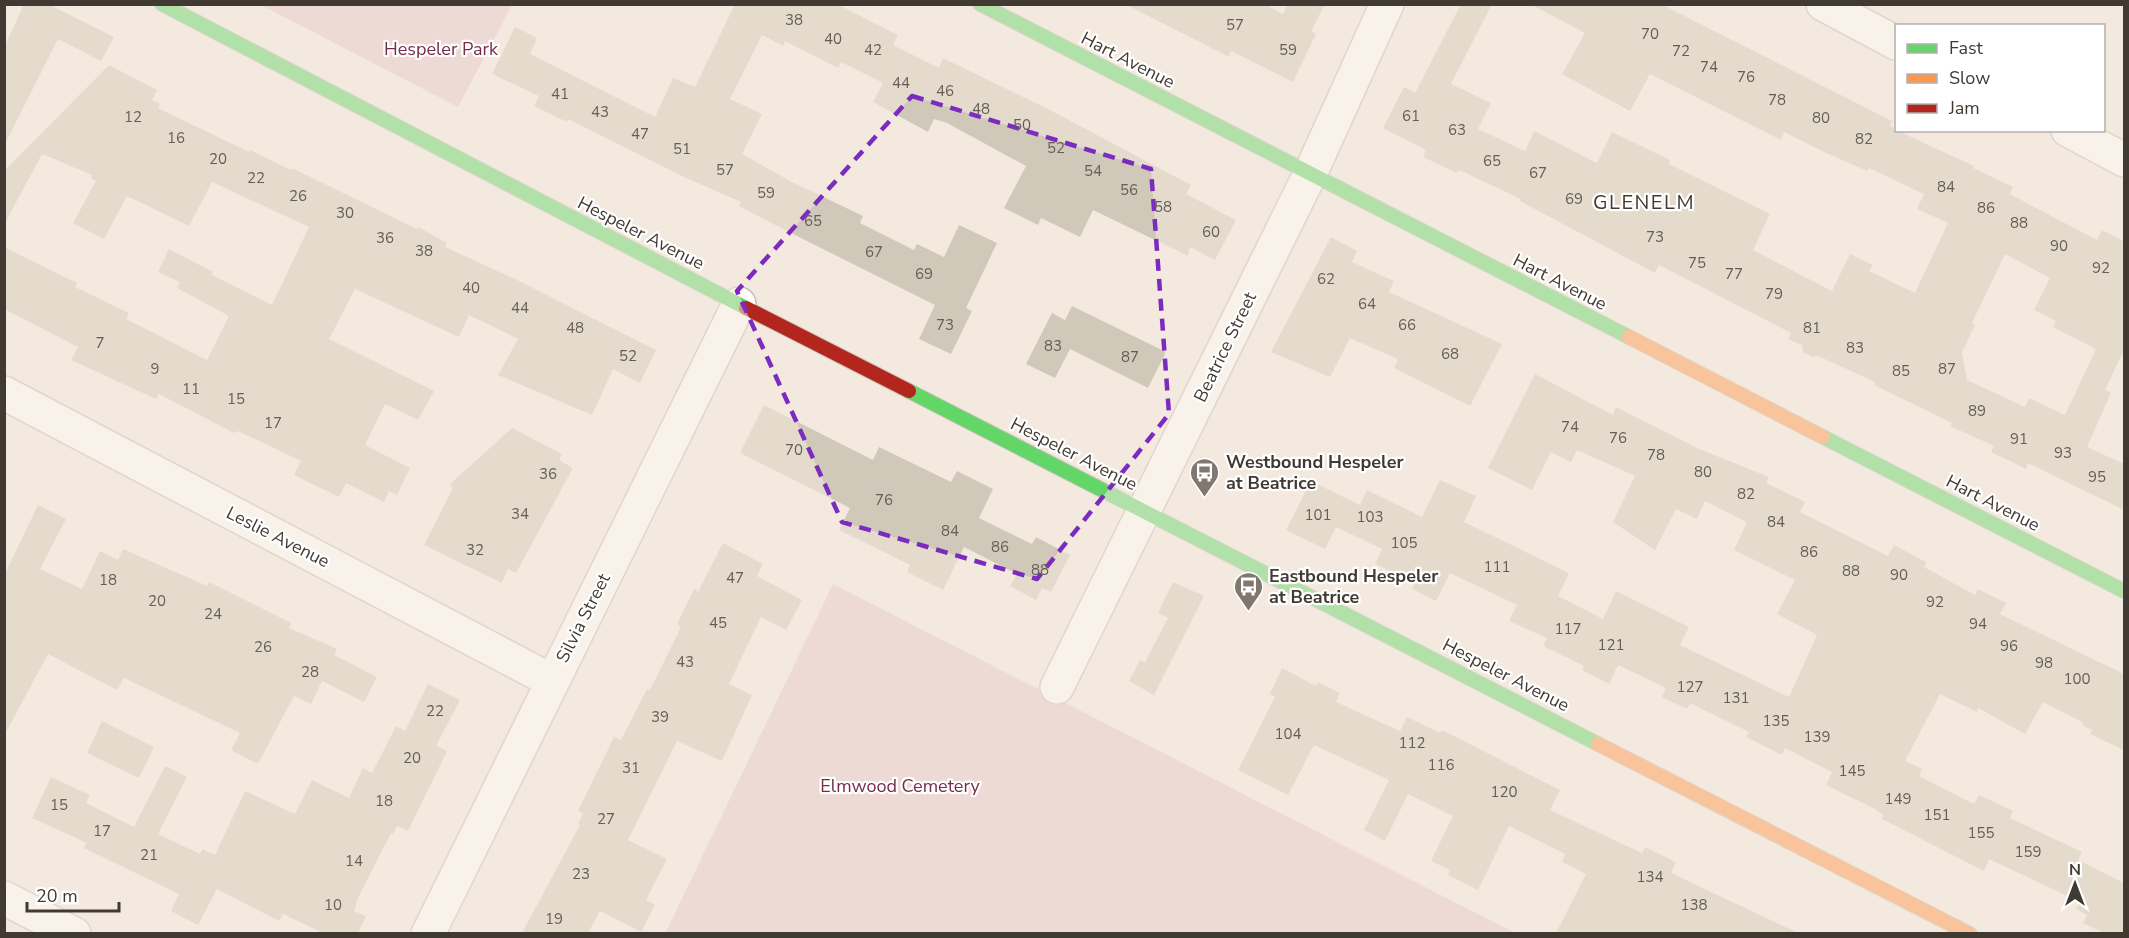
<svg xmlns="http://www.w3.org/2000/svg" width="2129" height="938" viewBox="0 0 2129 938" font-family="'Nunito Sans',sans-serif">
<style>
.green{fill:#e4c8ca}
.building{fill:#d0c9b9;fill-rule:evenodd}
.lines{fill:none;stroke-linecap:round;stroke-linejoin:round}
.street-casing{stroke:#c7bfb7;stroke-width:36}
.fast-casing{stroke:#c7bfb7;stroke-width:16}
.slow-casing{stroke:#c7bfb7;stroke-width:16}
.jam-casing{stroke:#c7bfb7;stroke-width:16}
.street{stroke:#fdfcfa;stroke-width:33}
.fast{stroke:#63d668;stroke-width:14}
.slow{stroke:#ff974d;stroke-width:14}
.jam{stroke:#b3261e;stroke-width:14}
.marked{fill:none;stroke:#7b2cbf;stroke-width:4.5;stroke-dasharray:12 8;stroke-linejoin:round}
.labels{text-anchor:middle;stroke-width:4.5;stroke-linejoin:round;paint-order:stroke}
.number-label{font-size:15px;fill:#655e54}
.park-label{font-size:18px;fill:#742d48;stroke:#fff}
.street-label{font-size:18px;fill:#413a33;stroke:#fff}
.poi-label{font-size:18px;font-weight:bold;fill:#413a33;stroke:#fff;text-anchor:start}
.neighbourhood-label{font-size:20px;letter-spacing:1.5px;fill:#413a33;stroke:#fff}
</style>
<rect width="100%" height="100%" fill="#f4e9df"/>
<g class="green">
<path d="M 261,5 L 512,5 L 458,107 Z"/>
<path d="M 833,584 L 1515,933 L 665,934 Z"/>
</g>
<g class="building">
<path d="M 24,4 L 48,4 L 114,37 L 101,61 L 58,39 L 4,146 L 4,48 Z"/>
<path d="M 735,4 L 837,4 L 898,35 L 893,45 L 939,68 L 943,58 L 1048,109 L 1191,185 L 1186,194 L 1236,220 L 1215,260 L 1190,247 L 1188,256 L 1093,210 L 1080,237 L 1041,218 L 1038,225 L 1004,208 L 1026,166 L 947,123 L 934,119 L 928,132 L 873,102 L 883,83 L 841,62 L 838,68 L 785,41 L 783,46 L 762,35 L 730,99 L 762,114 L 742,154 L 792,182 L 863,216 L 860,223 L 914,250 L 917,244 L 944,257 L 959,225 L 997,243 L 966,308 L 972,311 L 951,354 L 919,339 L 935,305 L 779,227 L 739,206 L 741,202 L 684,177 L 568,119 L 567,122 L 534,106 L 539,96 L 492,74 L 515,27 L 537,38 L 530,54 L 655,117 L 673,78 L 695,87 Z"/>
<path d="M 1125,4 L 1264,4 L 1283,14 L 1288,4 L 1325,4 L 1311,31 L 1316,34 L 1293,82 L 1231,51 L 1229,57 Z"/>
<path d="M 1461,4 L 1492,4 L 1451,84 L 1491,103 L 1478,129 L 1525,151 L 1534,131 L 1597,163 L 1612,132 L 1670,160 L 1669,164 L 1770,214 L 1753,250 L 1832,291 L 1850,254 L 1873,265 L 1869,271 L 1915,293 L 1948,223 L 1917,209 L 1924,194 L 1869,168 L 1867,171 L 1824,152 L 1784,132 L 1781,140 L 1650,74 L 1630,111 L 1562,74 L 1585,33 L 1530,4 L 1661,4 L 1892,121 L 1890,125 L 1896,130 L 1974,166 L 1973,168 L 2013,187 L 2010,194 L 2097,240 L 2102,230 L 2124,241 L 2124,350 L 2105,390 L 2111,393 L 2087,447 L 2124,464 L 2124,510 L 2028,463 L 2026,469 L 1991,452 L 1994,446 L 1950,426 L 1952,423 L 1874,385 L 1875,382 L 1818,356 L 1813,357 L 1803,352 L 1802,345 L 1788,339 L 1791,333 L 1659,265 L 1655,273 L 1520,201 L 1521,199 L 1459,170 L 1457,173 L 1423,157 L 1426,150 L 1383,128 L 1404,87 L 1415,93 ZM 2005,254 L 2050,278 L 2034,310 L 2056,321 L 2053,327 L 2096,349 L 2065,415 L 2029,398 L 2025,407 L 1967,380 L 1962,352 L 1975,325 L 1972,323 Z"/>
<path d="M 109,65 L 157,90 L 152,100 L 160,104 L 158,108 L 249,152 L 250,150 L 291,170 L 292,168 L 417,229 L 418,227 L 447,243 L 445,247 L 515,279 L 656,350 L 640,383 L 613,369 L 592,415 L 498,375 L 518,339 L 469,315 L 459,337 L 355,289 L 329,339 L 434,391 L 418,420 L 385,404 L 365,445 L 410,468 L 397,495 L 389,491 L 384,502 L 346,483 L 339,497 L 294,475 L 301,461 L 238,431 L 234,433 L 159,394 L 156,399 L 71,360 L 78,347 L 4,309 L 4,247 L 77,283 L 75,287 L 129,313 L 126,319 L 207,360 L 229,316 L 177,288 L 180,282 L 158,272 L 169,249 L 213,272 L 212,275 L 272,305 L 309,227 L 212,182 L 189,226 L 127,196 L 104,239 L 73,223 L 96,181 L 91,178 L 92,175 L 42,154 L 4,225 L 4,171 Z"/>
<path d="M 1331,237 L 1357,251 L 1352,262 L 1394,281 L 1389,292 L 1502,344 L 1470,406 L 1394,368 L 1398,359 L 1350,338 L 1330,377 L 1271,352 Z"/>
<path d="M 1072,306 L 1166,352 L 1148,388 L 1070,349 L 1055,378 L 1026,364 L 1052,313 L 1065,320 Z"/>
<path d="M 1535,374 L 1613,415 L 1616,407 L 1697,448 L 1769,477 L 1766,483 L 1805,502 L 1800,512 L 1888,556 L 1894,545 L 1926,562 L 1924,567 L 1975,595 L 1978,589 L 2006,603 L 2000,614 L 2124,674 L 2124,750 L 2090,734 L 2092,730 L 2082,725 L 2084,723 L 2043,702 L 2025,734 L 1978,708 L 1977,712 L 1940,694 L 1905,761 L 1922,769 L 1919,776 L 1974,804 L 1979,795 L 2013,811 L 2010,818 L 2082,852 L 2078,860 L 2124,883 L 2124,933 L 2104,933 L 2083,923 L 2087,915 L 2076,909 L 2080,902 L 1989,859 L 1984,871 L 1882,819 L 1883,815 L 1875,809 L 1826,785 L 1832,772 L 1785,748 L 1782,755 L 1746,737 L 1749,732 L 1690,703 L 1687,709 L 1662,697 L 1666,688 L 1618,665 L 1609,684 L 1582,670 L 1584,666 L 1543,646 L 1547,638 L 1509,621 L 1517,605 L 1450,573 L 1436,601 L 1412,589 L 1415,583 L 1375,564 L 1382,549 L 1336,527 L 1325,549 L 1286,530 L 1311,481 L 1360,505 L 1367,490 L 1422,517 L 1440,480 L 1476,496 L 1464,522 L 1569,573 L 1558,596 L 1603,619 L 1616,591 L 1689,627 L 1680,645 L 1789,697 L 1817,635 L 1777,614 L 1795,580 L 1734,550 L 1747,522 L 1705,501 L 1697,519 L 1676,509 L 1655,550 L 1613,522 L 1635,476 L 1577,450 L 1571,462 L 1551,452 L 1532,490 L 1488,468 Z"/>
<path d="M 764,405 L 873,460 L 879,447 L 951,482 L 957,471 L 993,489 L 979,518 L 1032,544 L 1036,537 L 1070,555 L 1051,592 L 1042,588 L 1036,600 L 1010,586 L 1017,574 L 964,547 L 943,590 L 907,572 L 910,565 L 839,530 L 850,508 L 740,453 Z"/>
<path d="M 512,428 L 562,454 L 559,460 L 573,468 L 516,573 L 508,569 L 502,583 L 424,545 L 453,488 L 450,484 Z"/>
<path d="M 38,505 L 66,519 L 40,569 L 82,589 L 100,551 L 118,560 L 123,549 L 207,586 L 209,582 L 291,623 L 289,628 L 337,649 L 334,655 L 377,677 L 364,702 L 322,681 L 311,704 L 294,696 L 258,764 L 231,750 L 240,733 L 124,678 L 117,690 L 48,654 L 4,736 L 4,576 Z"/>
<path d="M 723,543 L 763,564 L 757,576 L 802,600 L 786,630 L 761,617 L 729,684 L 752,695 L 722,761 L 677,741 L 628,840 L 667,859 L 646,900 L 655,905 L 641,932 L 600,911 L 588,933 L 522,933 L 580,825 L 578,824 L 583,813 L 578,811 L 614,737 L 621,740 L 647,689 L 650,690 L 681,627 L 677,624 L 694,589 L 698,592 Z"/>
<path d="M 1173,582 L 1204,596 L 1154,695 L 1129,681 L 1140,660 L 1145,662 L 1168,618 L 1158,613 Z"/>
<path d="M 1282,668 L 1316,686 L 1318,682 L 1340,693 L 1336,702 L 1400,731 L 1407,717 L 1440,733 L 1442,730 L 1560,790 L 1550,810 L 1642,853 L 1645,847 L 1676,862 L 1671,873 L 1798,933 L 1556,933 L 1586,874 L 1562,862 L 1565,854 L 1509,826 L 1478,890 L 1448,875 L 1450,870 L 1431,861 L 1453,816 L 1408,794 L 1385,841 L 1364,830 L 1389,780 L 1314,745 L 1288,795 L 1238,770 L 1275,697 L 1270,694 Z"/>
<path d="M 428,684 L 460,700 L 436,746 L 447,751 L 408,831 L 397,826 L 393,834 L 391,833 L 358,898 L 354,911 L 366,916 L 358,933 L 323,933 L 283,914 L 279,921 L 217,889 L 198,925 L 171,911 L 179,894 L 84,848 L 87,843 L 32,818 L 51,777 L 90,795 L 86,803 L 134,827 L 165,766 L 187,777 L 158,834 L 200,854 L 202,849 L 215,855 L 245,791 L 295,814 L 312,780 L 349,798 L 363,768 L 372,773 L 396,726 L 405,731 Z"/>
<path d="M 102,721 L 154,747 L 139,778 L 87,753 Z"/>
</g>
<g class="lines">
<defs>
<g id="street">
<path d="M 1823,4 L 1896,43"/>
<path d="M 2068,130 L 2124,160"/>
<path d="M 4,393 L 552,681"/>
<path d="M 1057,687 L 1310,174 L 1387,4"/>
<path d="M 4,898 L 74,934"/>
<path d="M 428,934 L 739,304"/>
</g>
<g id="fast">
<path d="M 162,4 L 746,308"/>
<path d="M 980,4 L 1629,337"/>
<path d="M 909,391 L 1598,744"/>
<path d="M 1823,437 L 2124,591"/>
</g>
<g id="slow">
<path d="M 1629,337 L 1823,437"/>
<path d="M 1598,744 L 1970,934"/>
</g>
<path id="jam" d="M 746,308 L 909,391"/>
</defs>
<use href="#street" class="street-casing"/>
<use href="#fast" class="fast-casing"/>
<use href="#slow" class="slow-casing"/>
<use href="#jam" class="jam-casing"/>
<use href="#street" class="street"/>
<use href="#fast" class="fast"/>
<use href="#slow" class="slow"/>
<use href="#jam" class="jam"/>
</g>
<path d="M0 0H2129V938H0ZM 912,96 L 1151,169 L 1169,414 L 1037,579 L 842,522 L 737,291 Z" fill="#f4e9df" fill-opacity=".55" fill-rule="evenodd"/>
<path class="marked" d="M 912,96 L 1151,169 L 1169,414 L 1037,579 L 842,522 L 737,291 Z"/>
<defs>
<symbol id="bus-pin" viewBox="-11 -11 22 30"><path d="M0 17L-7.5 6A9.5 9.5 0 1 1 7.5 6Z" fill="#80776f" stroke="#fff"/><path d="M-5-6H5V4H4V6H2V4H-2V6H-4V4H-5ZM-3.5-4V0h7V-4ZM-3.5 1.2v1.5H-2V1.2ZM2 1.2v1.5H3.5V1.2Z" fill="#fff"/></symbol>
</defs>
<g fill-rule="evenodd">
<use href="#bus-pin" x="1188" y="456" width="33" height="45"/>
<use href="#bus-pin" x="1232" y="570" width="33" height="45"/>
</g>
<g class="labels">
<g class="number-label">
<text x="794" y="25">38</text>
<text x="1235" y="30">57</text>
<text x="1650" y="39">70</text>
<text x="833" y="44">40</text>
<text x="873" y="55">42</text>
<text x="1288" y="55">59</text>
<text x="1681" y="56">72</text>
<text x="1709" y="72">74</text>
<text x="1746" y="82">76</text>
<text x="901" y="88">44</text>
<text x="945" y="96">46</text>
<text x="560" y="99">41</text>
<text x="1777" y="105">78</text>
<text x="981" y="114">48</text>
<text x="600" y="117">43</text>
<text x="1411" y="121">61</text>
<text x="133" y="122">12</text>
<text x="1821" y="123">80</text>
<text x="1022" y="130">50</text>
<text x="1457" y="135">63</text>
<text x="640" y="139">47</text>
<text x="176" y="143">16</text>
<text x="1864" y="144">82</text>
<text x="1056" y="153">52</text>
<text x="682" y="154">51</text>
<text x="218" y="164">20</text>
<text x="1492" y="166">65</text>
<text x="725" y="175">57</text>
<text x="1093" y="176">54</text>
<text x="1538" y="178">67</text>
<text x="256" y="183">22</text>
<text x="1946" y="192">84</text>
<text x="1129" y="195">56</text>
<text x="766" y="198">59</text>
<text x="298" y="201">26</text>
<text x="1574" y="204">69</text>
<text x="1163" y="212">58</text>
<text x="1986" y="213">86</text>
<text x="345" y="218">30</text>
<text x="813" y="226">65</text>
<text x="2019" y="228">88</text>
<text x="1211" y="237">60</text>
<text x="1655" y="242">73</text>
<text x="385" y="243">36</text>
<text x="2059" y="251">90</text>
<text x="424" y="256">38</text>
<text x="874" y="257">67</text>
<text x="1697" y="268">75</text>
<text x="2101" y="273">92</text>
<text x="924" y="279">69</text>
<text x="1734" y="279">77</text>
<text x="1326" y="284">62</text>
<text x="471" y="293">40</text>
<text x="1774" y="299">79</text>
<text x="1367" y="309">64</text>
<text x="520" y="313">44</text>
<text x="945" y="330">73</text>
<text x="1407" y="330">66</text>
<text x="575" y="333">48</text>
<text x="1812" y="333">81</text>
<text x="100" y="348">7</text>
<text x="1053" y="351">83</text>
<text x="1855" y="353">83</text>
<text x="1450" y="359">68</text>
<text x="628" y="361">52</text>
<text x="1130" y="362">87</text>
<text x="155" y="374">9</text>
<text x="1947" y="374">87</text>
<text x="1901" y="376">85</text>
<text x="191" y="394">11</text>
<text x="236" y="404">15</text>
<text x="1977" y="416">89</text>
<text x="273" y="428">17</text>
<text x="1570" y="432">74</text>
<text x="1618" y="443">76</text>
<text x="2019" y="444">91</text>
<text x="794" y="455">70</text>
<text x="2063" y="458">93</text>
<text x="1656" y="460">78</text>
<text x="1703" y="477">80</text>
<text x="548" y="479">36</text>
<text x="2097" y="482">95</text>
<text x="1746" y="499">82</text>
<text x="884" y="505">76</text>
<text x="520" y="519">34</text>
<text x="1318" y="520">101</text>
<text x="1370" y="522">103</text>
<text x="1776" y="527">84</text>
<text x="950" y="536">84</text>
<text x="1404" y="548">105</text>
<text x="1000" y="552">86</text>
<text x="475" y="555">32</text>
<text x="1809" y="557">86</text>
<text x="1497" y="572">111</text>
<text x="1040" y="575">88</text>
<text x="1851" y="576">88</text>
<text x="1899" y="580">90</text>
<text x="735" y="583">47</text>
<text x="108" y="585">18</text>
<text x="157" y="606">20</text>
<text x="1935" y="607">92</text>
<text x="213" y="619">24</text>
<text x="718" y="628">45</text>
<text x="1978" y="629">94</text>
<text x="1568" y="634">117</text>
<text x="1611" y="650">121</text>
<text x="2009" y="651">96</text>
<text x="263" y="652">26</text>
<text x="685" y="667">43</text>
<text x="2044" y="668">98</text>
<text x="310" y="677">28</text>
<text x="2077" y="684">100</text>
<text x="1690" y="692">127</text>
<text x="1736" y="703">131</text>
<text x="435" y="716">22</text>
<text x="660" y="722">39</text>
<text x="1776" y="726">135</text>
<text x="1288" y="739">104</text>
<text x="1817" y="742">139</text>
<text x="1412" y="748">112</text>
<text x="412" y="763">20</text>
<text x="1441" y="770">116</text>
<text x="631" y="773">31</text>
<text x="1852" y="776">145</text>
<text x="1504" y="797">120</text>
<text x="1898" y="804">149</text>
<text x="384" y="806">18</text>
<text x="59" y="810">15</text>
<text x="1937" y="820">151</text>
<text x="606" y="824">27</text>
<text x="102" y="836">17</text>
<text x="1981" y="838">155</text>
<text x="2028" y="857">159</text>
<text x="149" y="860">21</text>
<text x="354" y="866">14</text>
<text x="581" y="879">23</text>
<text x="1650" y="882">134</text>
<text x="333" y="910">10</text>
<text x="1694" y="910">138</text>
<text x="554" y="924">19</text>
</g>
<g class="park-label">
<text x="441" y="55">Hespeler Park</text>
<text x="900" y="792">Elmwood Cemetery</text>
</g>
<g class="street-label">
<text transform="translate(1128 60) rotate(27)" y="6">Hart Avenue</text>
<text transform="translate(641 233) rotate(27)" y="6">Hespeler Avenue</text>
<text transform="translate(1560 282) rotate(27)" y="6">Hart Avenue</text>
<text transform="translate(1225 347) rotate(-64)" y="6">Beatrice Street</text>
<text transform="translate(1074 454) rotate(27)" y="6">Hespeler Avenue</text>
<text transform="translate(1993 503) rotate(27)" y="6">Hart Avenue</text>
<text transform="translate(278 537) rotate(27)" y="6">Leslie Avenue</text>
<text transform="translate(583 618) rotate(-63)" y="6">Silvia Street</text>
<text transform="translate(1506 675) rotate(27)" y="6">Hespeler Avenue</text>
</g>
<g class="poi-label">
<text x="1226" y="468">Westbound Hespeler<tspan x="1226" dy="21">at Beatrice</tspan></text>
<text x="1269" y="582">Eastbound Hespeler<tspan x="1269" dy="21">at Beatrice</tspan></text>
</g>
<g class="neighbourhood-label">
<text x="1644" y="209">GLENELM</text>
</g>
</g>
<rect width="2129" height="938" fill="none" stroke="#413a33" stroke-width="12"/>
<rect x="1895" y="24" width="210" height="108" fill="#ffffff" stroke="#b3b0ad" stroke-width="1.5"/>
<rect x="1907" y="44" width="30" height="9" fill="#63d668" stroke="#b3b0ad" stroke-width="1.5"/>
<text x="1949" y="54" font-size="18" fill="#413a33">Fast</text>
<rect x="1907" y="74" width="30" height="9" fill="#ff974d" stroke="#b3b0ad" stroke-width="1.5"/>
<text x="1949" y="84" font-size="18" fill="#413a33">Slow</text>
<rect x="1907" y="104" width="30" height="9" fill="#b3261e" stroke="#b3b0ad" stroke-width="1.5"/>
<text x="1949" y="114" font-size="18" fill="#413a33">Jam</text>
<g transform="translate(2075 884)" stroke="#ffffff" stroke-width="4.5" paint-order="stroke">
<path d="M0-4.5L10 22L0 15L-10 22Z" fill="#413a33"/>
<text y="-9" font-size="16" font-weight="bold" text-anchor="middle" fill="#413a33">N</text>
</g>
<path d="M27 902v9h92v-9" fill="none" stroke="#413a33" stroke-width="3"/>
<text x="36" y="902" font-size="18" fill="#413a33" stroke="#ffffff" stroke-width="4.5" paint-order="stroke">20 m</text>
</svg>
